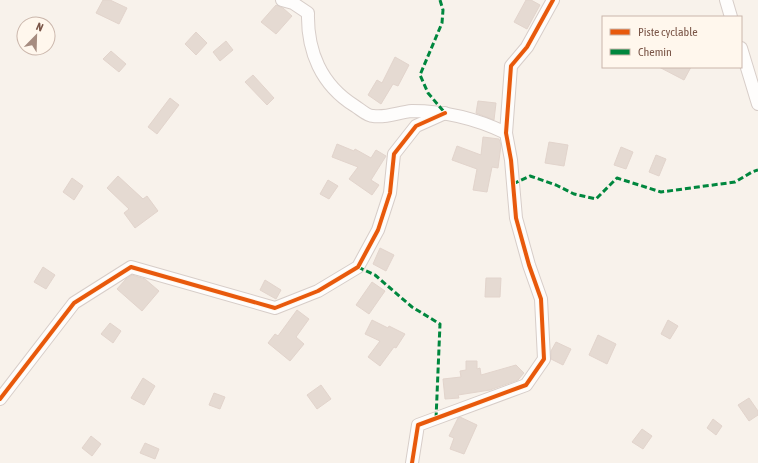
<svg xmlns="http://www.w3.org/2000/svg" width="758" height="463" viewBox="0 0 758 463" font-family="'Asap Condensed',sans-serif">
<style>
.building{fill:#e5dad2;stroke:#e2d4cc}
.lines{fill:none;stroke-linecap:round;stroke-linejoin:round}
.street-casing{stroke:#d7cdc8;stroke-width:14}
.street{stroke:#fefdfc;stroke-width:12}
.quiet{stroke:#00873e;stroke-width:3;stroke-dasharray:6 3;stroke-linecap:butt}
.cycleway-casing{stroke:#fff7ed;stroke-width:6}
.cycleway{stroke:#e8590c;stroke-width:4}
</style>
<rect width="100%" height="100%" fill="#f8f2eb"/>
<g class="building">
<path d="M 103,0 L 110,0 L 127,8 L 119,24 L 96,13 Z"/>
<path d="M 526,0 L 531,0 L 540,5 L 527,29 L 514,22 Z"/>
<path d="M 276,5 L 283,8 L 292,16 L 276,34 L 261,22 Z"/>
<path d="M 196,32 L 207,43 L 196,55 L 185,44 Z"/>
<path d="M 226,41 L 233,50 L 220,61 L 213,52 Z"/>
<path d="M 111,51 L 126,64 L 119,72 L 103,59 Z"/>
<path d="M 395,57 L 409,65 L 398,86 L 393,84 L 381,104 L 368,95 L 377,80 L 382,83 Z"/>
<path d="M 659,67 L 691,67 L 684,80 Z"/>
<path d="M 253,75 L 274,98 L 267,105 L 245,82 Z"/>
<path d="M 170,98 L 179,105 L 157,134 L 148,127 Z"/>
<path d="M 478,101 L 496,103 L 494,120 L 476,113 Z"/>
<path d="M 483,137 L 499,139 L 501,145 L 498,168 L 492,167 L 487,192 L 473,190 L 477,169 L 452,160 L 457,146 L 481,155 Z"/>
<path d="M 549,142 L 568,145 L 564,166 L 545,163 Z"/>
<path d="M 337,144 L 354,151 L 355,149 L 371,158 L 376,150 L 386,156 L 371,180 L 379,185 L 372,195 L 349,179 L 358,167 L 332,157 Z"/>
<path d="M 621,147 L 633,152 L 626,169 L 614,165 Z"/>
<path d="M 656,155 L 666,159 L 659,176 L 649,172 Z"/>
<path d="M 118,176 L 143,199 L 147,196 L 158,211 L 135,228 L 124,213 L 129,209 L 107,188 Z"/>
<path d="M 72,178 L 83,186 L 74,200 L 63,192 Z"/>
<path d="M 328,180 L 338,186 L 329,199 L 320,194 Z"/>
<path d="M 380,248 L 394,255 L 386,271 L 373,264 Z"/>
<path d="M 43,267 L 55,275 L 46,289 L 34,282 Z"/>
<path d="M 132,275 L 145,279 L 159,291 L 142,311 L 117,289 L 126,279 Z"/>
<path d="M 486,278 L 501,278 L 500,297 L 485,297 Z"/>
<path d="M 265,280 L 281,290 L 276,299 L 260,290 Z"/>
<path d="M 372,282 L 385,291 L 369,314 L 356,305 Z"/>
<path d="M 297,310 L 309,319 L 296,337 L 304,344 L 290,361 L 268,343 L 275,334 L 278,336 Z"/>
<path d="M 372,320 L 388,328 L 389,326 L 405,334 L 396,348 L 394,347 L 380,366 L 368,357 L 380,341 L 365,334 Z"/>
<path d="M 668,320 L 678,326 L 670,339 L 661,334 Z"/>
<path d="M 110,323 L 121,331 L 113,343 L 101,334 Z"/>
<path d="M 598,335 L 616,344 L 607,364 L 589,355 Z"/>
<path d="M 556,342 L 571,349 L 563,365 L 551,359 L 551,351 Z"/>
<path d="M 466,361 L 477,361 L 477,369 L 480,368 L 481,375 L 516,365 L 524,373 L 518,380 L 490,390 L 458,395 L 459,398 L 445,399 L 443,379 L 461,377 L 460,371 L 466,370 Z"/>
<path d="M 143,378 L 155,386 L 144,405 L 131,398 Z"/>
<path d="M 321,385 L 331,399 L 317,409 L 307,395 Z"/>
<path d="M 214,393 L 225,397 L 220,409 L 209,405 Z"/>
<path d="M 749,398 L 758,411 L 758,415 L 749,421 L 738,405 Z"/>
<path d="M 460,417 L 477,425 L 464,454 L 450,449 L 454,438 L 449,436 L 458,418 Z"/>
<path d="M 713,419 L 722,426 L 716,435 L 707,428 Z"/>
<path d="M 642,429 L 652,436 L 643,449 L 632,442 Z"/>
<path d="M 91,436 L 101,444 L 92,456 L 82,448 Z"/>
<path d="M 145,443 L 159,449 L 155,459 L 140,453 Z"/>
</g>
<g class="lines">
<defs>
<g id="street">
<path d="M 282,0 L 293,3 L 308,13 C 307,51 321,85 355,106 C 360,109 367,116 373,116 C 387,118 399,112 412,111 C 444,111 477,119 506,133"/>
<path d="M 726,0 L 731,17"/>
<path d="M 741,48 L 758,104"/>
<path d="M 0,399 L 74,303 L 131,267 L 275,308 L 318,291 L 358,267 L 378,230 L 390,193 L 394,154 L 416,126 L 445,113"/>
<path d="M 412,463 L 418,425 L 526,385 L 544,359 L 541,299 L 529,265 L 516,218 L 511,160 L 506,133 L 511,66 L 527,47 L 553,0"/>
</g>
</defs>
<use href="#street" class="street-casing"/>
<use href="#street" class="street"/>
<g class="quiet">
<path d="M 440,0 L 443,10 L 442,23 L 420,75 L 428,93 L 445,113"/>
<path d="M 513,184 L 530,176 L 556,185 L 574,194 L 596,199 L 617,178 L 661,192 L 735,182 L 752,172 L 758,170"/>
<path d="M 358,267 L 375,275 L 412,307 L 440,324 L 436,419"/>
</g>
<defs>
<g id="cycleway">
<path d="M 0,399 L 74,303 L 131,267 L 275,308 L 318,291 L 358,267 L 378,230 L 390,193 L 394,154 L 416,126 L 445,113"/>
<path d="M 412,463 L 418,425 L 526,385 L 544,359 L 541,299 L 529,265 L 516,218 L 511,160 L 506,133 L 511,66 L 527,47 L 553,0"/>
</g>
</defs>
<use href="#cycleway" class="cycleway-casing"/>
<use href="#cycleway" class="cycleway"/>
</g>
<rect x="602" y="16" width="140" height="52" fill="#fff7ed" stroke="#cab6ab"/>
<rect x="610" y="29" width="20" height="6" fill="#e8590c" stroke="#cab6ab"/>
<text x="638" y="36" font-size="12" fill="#7a5547">Piste cyclable</text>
<rect x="610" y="49" width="20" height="6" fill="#00873e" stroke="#cab6ab"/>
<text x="638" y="56" font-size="12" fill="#7a5547">Chemin</text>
<g transform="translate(36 36) rotate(23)"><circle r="19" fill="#fff7ed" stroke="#cab6ab"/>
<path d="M0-3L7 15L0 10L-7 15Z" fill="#a68c80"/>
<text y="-6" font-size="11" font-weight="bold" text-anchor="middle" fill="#7a5547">N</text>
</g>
</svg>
